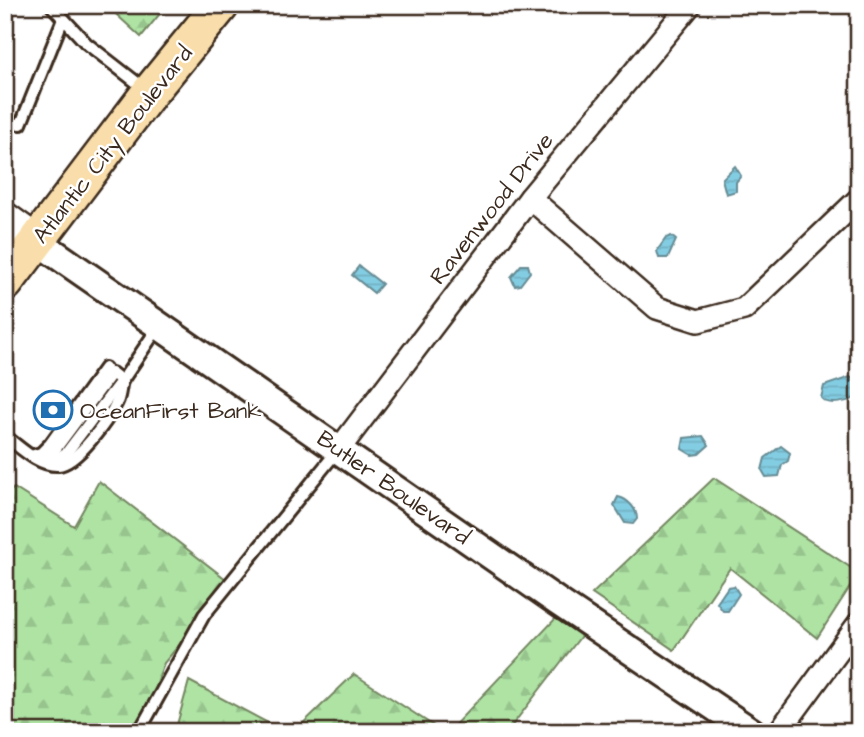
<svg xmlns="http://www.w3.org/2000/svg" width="864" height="737" viewBox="0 0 864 737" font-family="'Architects Daughter',sans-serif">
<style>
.forest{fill:url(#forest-firs);stroke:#748661;stroke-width:2}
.water{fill:url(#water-rules);stroke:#668c94;stroke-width:2}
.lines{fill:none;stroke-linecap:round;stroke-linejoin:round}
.service-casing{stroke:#3b2a1e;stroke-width:16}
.minor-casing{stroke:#3b2a1e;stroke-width:26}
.tertiary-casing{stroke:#3b2a1e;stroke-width:32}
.secondary-casing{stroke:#3b2a1e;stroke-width:35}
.trunk-casing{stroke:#3b2a1e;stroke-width:40}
.service{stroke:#fff;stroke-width:10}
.minor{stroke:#fff;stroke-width:21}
.tertiary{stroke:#fff;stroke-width:26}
.secondary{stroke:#fff;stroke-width:30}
.trunk{stroke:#f9deab;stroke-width:35}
.labels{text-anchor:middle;stroke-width:5;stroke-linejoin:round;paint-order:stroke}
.street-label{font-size:23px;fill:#3b2a1e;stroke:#fff}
.poi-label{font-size:23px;fill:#3b2a1e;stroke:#fff;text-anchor:start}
</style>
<defs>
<pattern id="forest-firs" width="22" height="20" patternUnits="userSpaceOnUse" patternTransform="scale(1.75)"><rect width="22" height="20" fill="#aee3a4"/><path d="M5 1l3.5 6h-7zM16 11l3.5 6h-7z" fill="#97c38d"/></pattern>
<pattern id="water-rules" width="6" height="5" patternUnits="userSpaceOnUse" patternTransform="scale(1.75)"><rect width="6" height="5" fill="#83cde3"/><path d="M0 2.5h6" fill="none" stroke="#72b0c2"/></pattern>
</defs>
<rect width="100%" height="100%" fill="#fff"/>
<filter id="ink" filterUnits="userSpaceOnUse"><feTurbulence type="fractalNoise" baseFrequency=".0143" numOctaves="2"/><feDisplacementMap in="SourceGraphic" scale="14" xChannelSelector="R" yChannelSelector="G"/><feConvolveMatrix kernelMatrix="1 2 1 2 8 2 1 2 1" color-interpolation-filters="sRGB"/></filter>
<g filter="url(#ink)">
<g class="forest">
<path d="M 106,5 L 167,5 L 141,37 Z"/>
<path d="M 714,478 L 859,573 L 817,638 L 730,568 L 674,650 L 592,594 Z"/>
<path d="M 99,481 L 231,583 L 164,663 L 141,732 L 5,732 L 5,496 L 14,488 L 74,526 Z"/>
<path d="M 556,618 L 581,636 L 507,732 L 448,732 Z"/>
<path d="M 354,674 L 443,732 L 294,732 Z"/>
<path d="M 189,681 L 285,732 L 175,732 Z"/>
</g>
<g class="water">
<path d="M 735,166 L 741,176 L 736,182 L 736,191 L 726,194 L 722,179 Z"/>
<path d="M 671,236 L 676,240 L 668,258 L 659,258 L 657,251 L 666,238 Z"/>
<path d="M 521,265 L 528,265 L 530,272 L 520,285 L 515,286 L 511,277 Z"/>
<path d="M 359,266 L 382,284 L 374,293 L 352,275 Z"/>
<path d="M 850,377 L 859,382 L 859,396 C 849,402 828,407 821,398 L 824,386 Z"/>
<path d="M 703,436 L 709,445 L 699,454 L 692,455 L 682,449 L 684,438 Z"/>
<path d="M 781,446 L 790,453 L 788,461 L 782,465 L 779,476 L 766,477 L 762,470 L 765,458 Z"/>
<path d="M 618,497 C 628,499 637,509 637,519 L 633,524 L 625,523 L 614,505 Z"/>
<path d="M 734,586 L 739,594 L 728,611 L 723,611 L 717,603 L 728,587 Z"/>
</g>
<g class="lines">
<defs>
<g id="service">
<path d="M 51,5 L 86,43 L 145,89"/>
<path d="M 5,123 L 21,124 L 63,19"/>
<path d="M 5,436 C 20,447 38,466 58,465 C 77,464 109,419 117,402 C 120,396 120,387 122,381"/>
<path d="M 34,455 L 41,453 L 50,444 L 105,368"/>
<path d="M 32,456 L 44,457 L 54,451 L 112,373 L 122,381 L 159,326"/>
<path d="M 48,459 L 59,458 L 67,452 L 121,381"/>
<path d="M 139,732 L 204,615 L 338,450"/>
</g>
<g id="minor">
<path d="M 530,198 L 657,308 L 698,321 L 744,309 L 859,199"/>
<path d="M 340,448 L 530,198 L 690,5"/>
<path d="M 779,732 L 859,623"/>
</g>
<path id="tertiary" d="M 37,241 L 558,602 L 752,732"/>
<path id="secondary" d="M 5,218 L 37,241"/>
<path id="trunk" d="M 5,283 L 149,93 L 221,5"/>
</defs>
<use href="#service" class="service-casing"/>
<use href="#minor" class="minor-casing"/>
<use href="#tertiary" class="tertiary-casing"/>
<use href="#secondary" class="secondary-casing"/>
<use href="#trunk" class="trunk-casing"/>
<use href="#service" class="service"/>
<use href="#minor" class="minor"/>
<use href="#tertiary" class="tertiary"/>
<use href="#secondary" class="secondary"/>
<use href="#trunk" class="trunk"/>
</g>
</g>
<defs>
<symbol id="bank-ring" viewBox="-11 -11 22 22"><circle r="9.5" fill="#fff" stroke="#1f6fb2" stroke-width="1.5"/><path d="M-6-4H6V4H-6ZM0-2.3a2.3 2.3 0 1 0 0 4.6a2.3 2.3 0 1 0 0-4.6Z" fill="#1f6fb2"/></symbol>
</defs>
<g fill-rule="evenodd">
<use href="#bank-ring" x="31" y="388" width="44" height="44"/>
</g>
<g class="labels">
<g class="street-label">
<text transform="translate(112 144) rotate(-52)" y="8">Atlantic City Boulevard</text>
<text transform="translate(491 208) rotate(-52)" y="8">Ravenwood Drive</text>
<text transform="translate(394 487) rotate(35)" y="8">Butler Boulevard</text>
</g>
<g class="poi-label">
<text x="80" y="418">OceanFirst Bank</text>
</g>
</g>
<rect width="864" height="737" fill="none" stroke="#fff" stroke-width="28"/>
<rect x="14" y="14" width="836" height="709" fill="none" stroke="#3b2a1e" stroke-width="2.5" filter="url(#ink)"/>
</svg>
